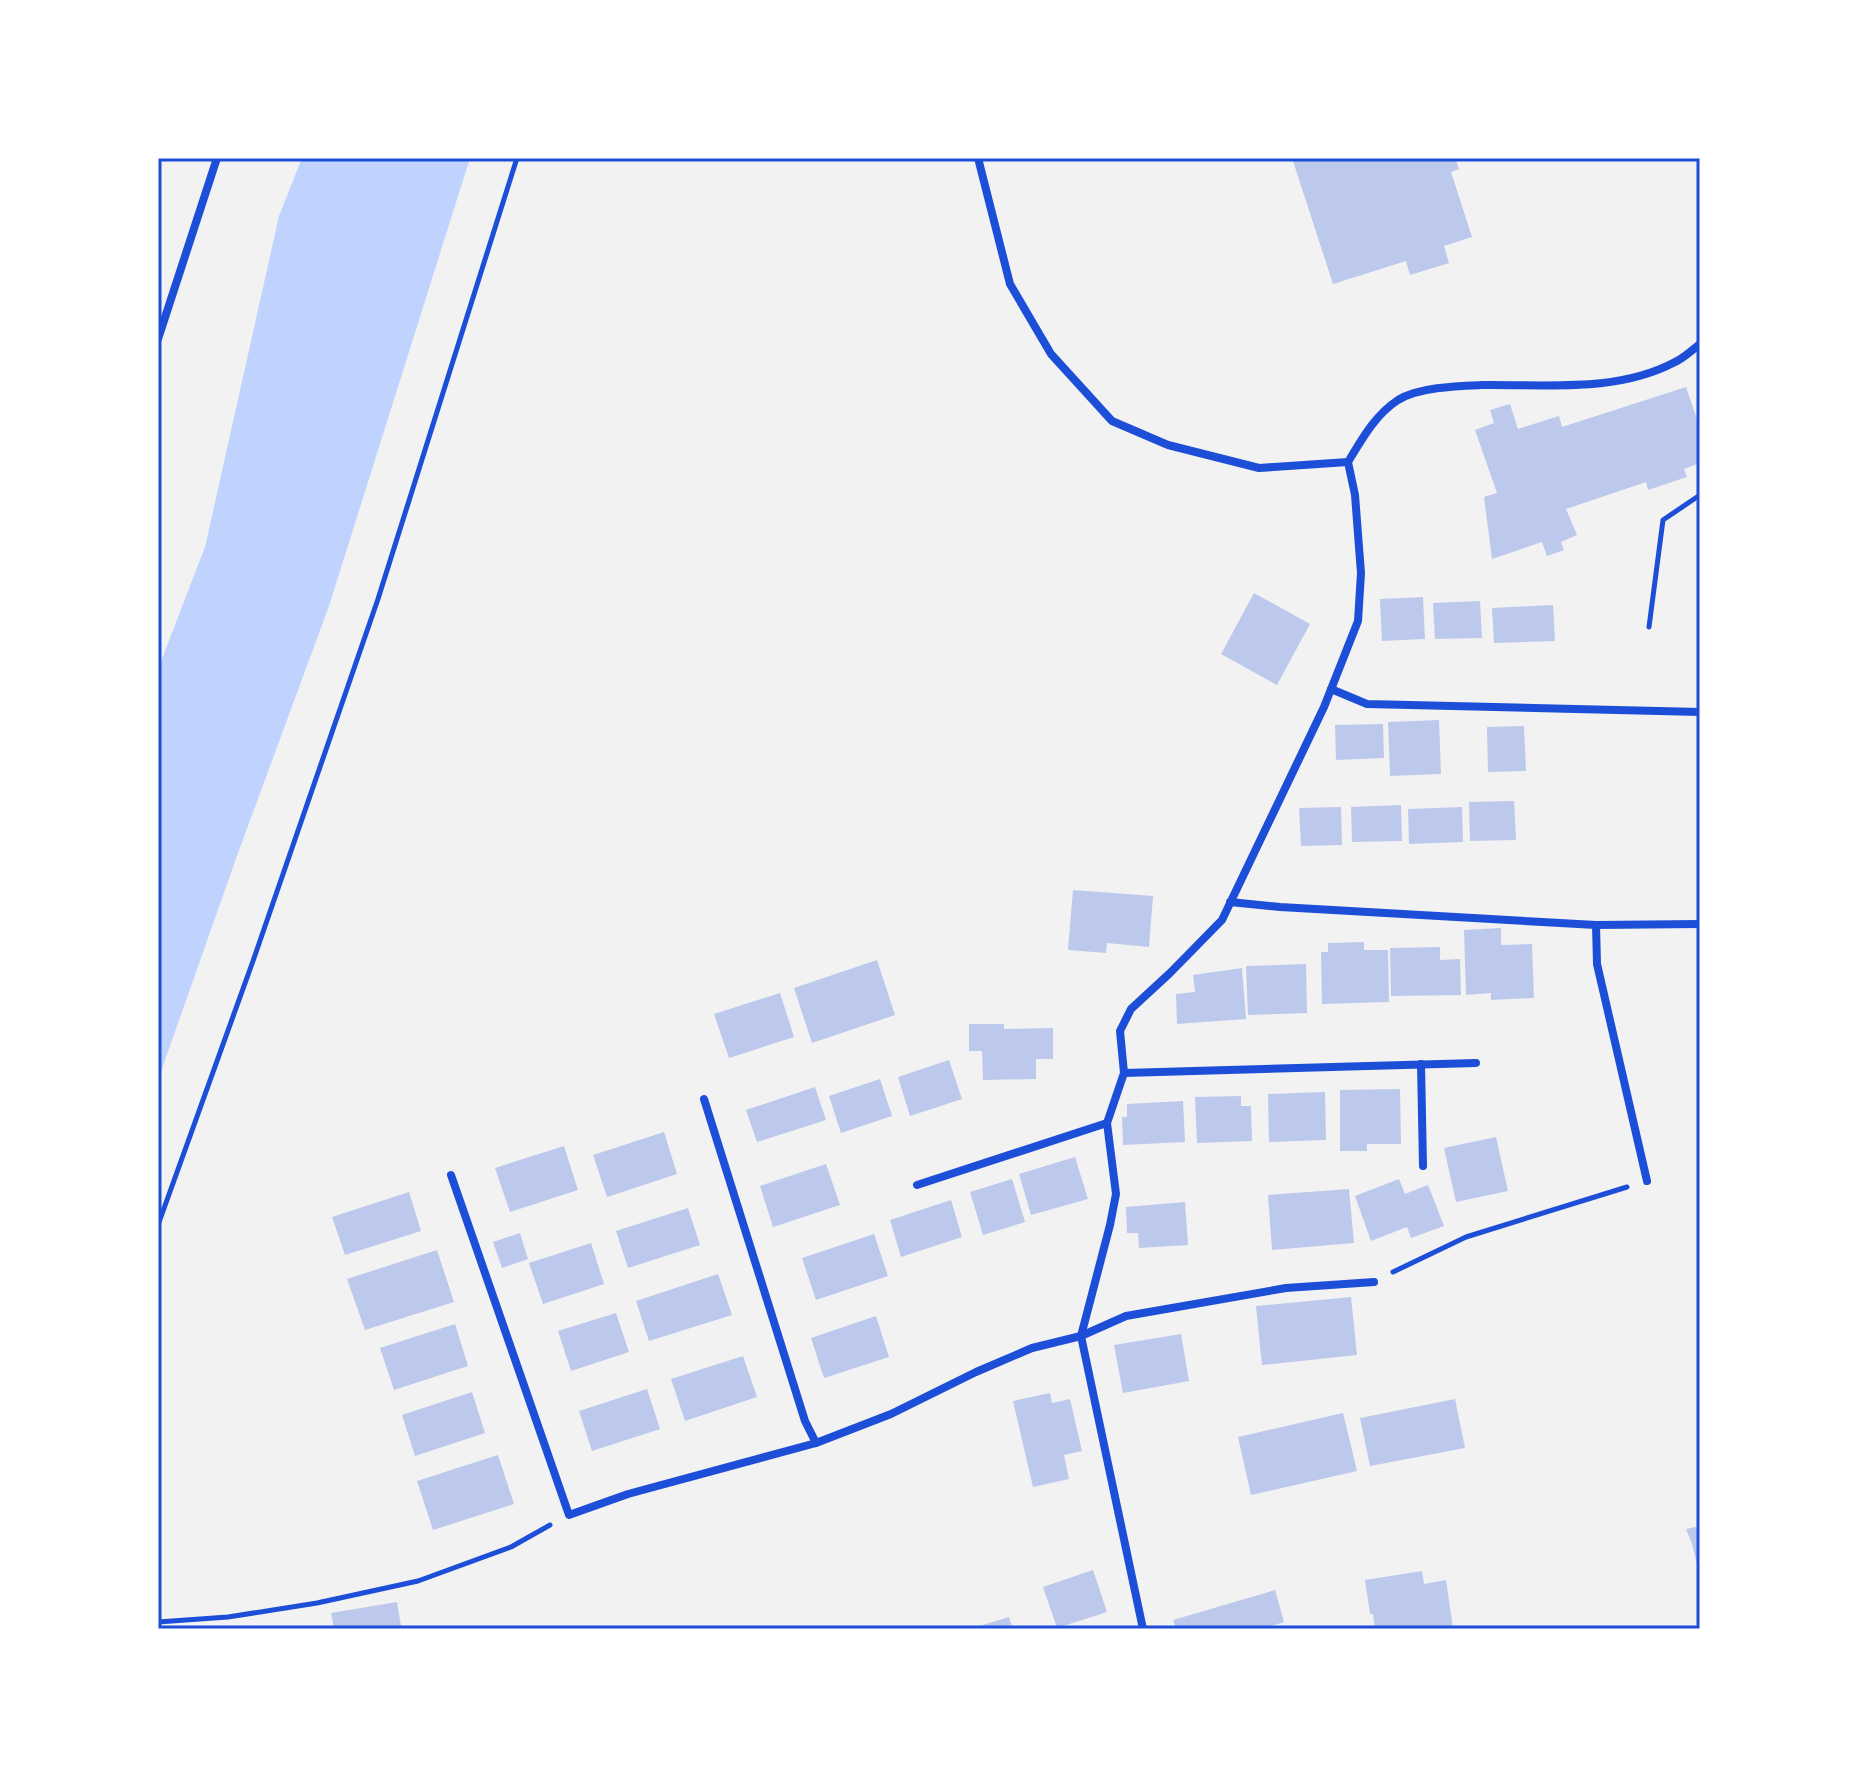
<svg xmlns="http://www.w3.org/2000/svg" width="1858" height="1787" viewBox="0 0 1858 1787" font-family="Manrope,sans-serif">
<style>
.water{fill:#bfd3fe}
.building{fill:#bdc9ec}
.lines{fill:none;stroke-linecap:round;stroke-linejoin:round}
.path{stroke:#1d4ed8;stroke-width:5}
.minor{stroke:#1d4ed8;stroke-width:8}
.neatline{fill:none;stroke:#1d4ed8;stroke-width:3}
</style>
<rect width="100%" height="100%" fill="#f2f2f2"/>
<path class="water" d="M 302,158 L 470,158 L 329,606 L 238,853 L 158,1080 L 158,669 L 205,547 L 279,216 Z"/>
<g class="building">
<path d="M 1292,158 L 1455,158 L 1459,169 L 1451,172 L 1472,237 L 1444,246 L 1449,263 L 1410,275 L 1406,261 L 1333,284 Z"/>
<path d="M 1686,387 L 1700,428 L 1700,463 L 1684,469 L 1687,477 L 1648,490 L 1646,482 L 1566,509 L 1577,535 L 1561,542 L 1564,550 L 1547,556 L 1542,542 L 1492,559 L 1484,497 L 1497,493 L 1475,430 L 1494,423 L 1490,410 L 1510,404 L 1518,429 L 1559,416 L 1562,427 Z"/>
<path d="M 1254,593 L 1310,624 L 1277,685 L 1221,654 Z"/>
<path d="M 1423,597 L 1425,639 L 1382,641 L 1380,599 Z"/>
<path d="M 1480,601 L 1482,638 L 1435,639 L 1433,603 Z"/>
<path d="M 1553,605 L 1555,641 L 1494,643 L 1492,608 Z"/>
<path d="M 1439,720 L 1441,774 L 1390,776 L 1388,722 Z"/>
<path d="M 1383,724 L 1384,758 L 1336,760 L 1335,725 Z"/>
<path d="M 1524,726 L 1526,771 L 1488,772 L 1487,727 Z"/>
<path d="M 1514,801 L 1516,840 L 1470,841 L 1469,802 Z"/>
<path d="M 1401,805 L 1402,841 L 1352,842 L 1351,807 Z"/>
<path d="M 1341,807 L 1342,845 L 1301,846 L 1299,808 Z"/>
<path d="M 1462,807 L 1463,842 L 1409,844 L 1408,809 Z"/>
<path d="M 1073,890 L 1153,896 L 1149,947 L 1107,943 L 1106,953 L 1068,950 Z"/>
<path d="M 1501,928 L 1501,945 L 1532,944 L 1534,998 L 1491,1000 L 1491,993 L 1466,995 L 1464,930 Z"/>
<path d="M 1364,942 L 1364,950 L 1388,950 L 1389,1002 L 1322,1004 L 1321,952 L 1328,952 L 1328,943 Z"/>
<path d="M 1440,947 L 1440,960 L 1460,959 L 1461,995 L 1391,996 L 1390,948 Z"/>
<path d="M 877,960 L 895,1015 L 812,1043 L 794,988 Z"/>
<path d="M 1306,964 L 1307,1013 L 1248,1015 L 1246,966 Z"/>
<path d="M 1242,968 L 1246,1019 L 1177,1024 L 1176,994 L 1195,992 L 1193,975 Z"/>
<path d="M 780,993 L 794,1037 L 729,1058 L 714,1014 Z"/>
<path d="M 969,1024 L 1004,1024 L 1004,1029 L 1053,1028 L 1053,1059 L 1036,1059 L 1036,1079 L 983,1080 L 982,1051 L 969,1051 Z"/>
<path d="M 949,1060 L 962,1099 L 910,1116 L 898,1077 Z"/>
<path d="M 880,1079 L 892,1116 L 841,1133 L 829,1096 Z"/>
<path d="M 815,1087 L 826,1120 L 757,1142 L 746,1110 Z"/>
<path d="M 1400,1089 L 1401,1144 L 1367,1144 L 1367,1151 L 1340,1151 L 1340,1090 Z"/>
<path d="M 1325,1092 L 1326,1140 L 1269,1142 L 1268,1094 Z"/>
<path d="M 1241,1096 L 1241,1106 L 1251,1106 L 1252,1141 L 1197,1143 L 1195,1097 Z"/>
<path d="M 1183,1101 L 1185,1142 L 1123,1145 L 1122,1117 L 1127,1117 L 1127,1104 Z"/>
<path d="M 664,1132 L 677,1174 L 607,1197 L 593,1155 Z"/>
<path d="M 1496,1137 L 1508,1191 L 1456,1202 L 1444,1148 Z"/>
<path d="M 564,1146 L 578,1190 L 510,1212 L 495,1168 Z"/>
<path d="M 1075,1157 L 1088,1199 L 1031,1215 L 1019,1174 Z"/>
<path d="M 826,1164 L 840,1205 L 773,1227 L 760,1186 Z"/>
<path d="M 1012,1179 L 1025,1222 L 983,1235 L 970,1192 Z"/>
<path d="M 1399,1179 L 1405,1194 L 1428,1185 L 1444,1226 L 1411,1238 L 1407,1227 L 1371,1241 L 1355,1196 Z"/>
<path d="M 1349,1189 L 1354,1243 L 1272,1250 L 1268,1195 Z"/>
<path d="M 409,1192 L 421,1231 L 345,1255 L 332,1217 Z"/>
<path d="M 951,1200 L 962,1237 L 901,1257 L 890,1220 Z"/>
<path d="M 1185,1202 L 1188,1245 L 1139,1248 L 1138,1233 L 1127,1233 L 1126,1207 Z"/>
<path d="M 688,1208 L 700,1245 L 628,1268 L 616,1231 Z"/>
<path d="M 520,1233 L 528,1259 L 502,1268 L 493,1242 Z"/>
<path d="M 874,1234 L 888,1276 L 816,1300 L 802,1258 Z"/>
<path d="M 591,1243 L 604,1284 L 543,1304 L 529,1263 Z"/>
<path d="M 437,1250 L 454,1302 L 365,1330 L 347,1279 Z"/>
<path d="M 718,1274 L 732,1315 L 649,1341 L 636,1301 Z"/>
<path d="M 1351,1297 L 1357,1355 L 1262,1365 L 1256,1306 Z"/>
<path d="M 616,1313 L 629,1352 L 571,1371 L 558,1331 Z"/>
<path d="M 876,1316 L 889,1357 L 824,1378 L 811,1338 Z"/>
<path d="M 455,1324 L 468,1366 L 394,1390 L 380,1348 Z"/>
<path d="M 1181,1334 L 1189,1381 L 1123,1393 L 1114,1345 Z"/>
<path d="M 743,1356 L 757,1397 L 685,1421 L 671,1379 Z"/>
<path d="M 647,1389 L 660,1429 L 592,1451 L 579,1411 Z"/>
<path d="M 472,1392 L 485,1433 L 415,1456 L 402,1415 Z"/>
<path d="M 1050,1393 L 1052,1403 L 1070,1399 L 1082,1451 L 1064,1455 L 1069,1479 L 1033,1487 L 1013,1401 Z"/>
<path d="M 1455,1399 L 1465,1448 L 1370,1466 L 1360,1418 Z"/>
<path d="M 1343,1413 L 1357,1471 L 1251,1495 L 1238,1437 Z"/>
<path d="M 498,1455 L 514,1504 L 433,1530 L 417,1481 Z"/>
<path d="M 1700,1526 L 1700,1572 L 1699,1572 L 1692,1544 L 1686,1529 Z"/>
<path d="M 1093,1570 L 1107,1612 L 1057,1628 L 1043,1587 Z"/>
<path d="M 1422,1571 L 1424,1584 L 1446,1580 L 1453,1629 L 1375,1629 L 1373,1614 L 1370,1614 L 1365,1580 Z"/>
<path d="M 1275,1590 L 1284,1622 L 1268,1627 L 1269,1629 L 1176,1629 L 1173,1620 Z"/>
<path d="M 397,1602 L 401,1626 L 382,1629 L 334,1629 L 331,1613 Z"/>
<path d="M 1009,1617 L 1013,1629 L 974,1629 L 973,1628 Z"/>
</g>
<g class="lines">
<g class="path">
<path d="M 1649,627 L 1663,520 L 1700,495"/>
<path d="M 158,1225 L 253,961 L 378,599 L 517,158"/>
<path d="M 1393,1272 L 1466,1237 L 1627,1187"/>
<path d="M 158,1622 L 228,1617 L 317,1603 L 418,1581 L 511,1547 L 550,1525"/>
</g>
<g class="minor">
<path d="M 978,158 L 1010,284 L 1051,354 L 1112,421 L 1168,445 L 1259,468 L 1348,462 C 1362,439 1375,415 1398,400 C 1419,387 1458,386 1482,385 C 1546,384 1617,393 1675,362 C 1684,358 1692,350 1700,344"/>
<path d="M 158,339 L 217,158"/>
<path d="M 1331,689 L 1367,704 L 1700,712"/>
<path d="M 1230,902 L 1280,907 L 1596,925 L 1700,924"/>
<path d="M 1596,925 L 1597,964 L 1647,1181"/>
<path d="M 1421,1064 L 1423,1166"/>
<path d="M 1124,1073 L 1476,1063"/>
<path d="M 704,1099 L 805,1421 L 816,1443"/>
<path d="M 451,1175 L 569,1515 L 628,1494 L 816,1443 L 891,1414 L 976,1372 L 1032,1348 L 1081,1336 L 1126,1316 L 1286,1288 L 1374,1282"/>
<path d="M 917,1185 L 1107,1123"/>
<path d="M 1143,1629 L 1081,1336 L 1110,1225 L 1116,1194 L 1107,1123 L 1124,1073 L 1120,1031 L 1131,1009 L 1170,973 L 1222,920 L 1324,707 L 1358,621 L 1361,573 L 1355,495 L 1348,462"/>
</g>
</g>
<rect width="1858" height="1787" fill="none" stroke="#ffffff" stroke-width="320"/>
<rect x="160" y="160" width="1538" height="1467" class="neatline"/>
</svg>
